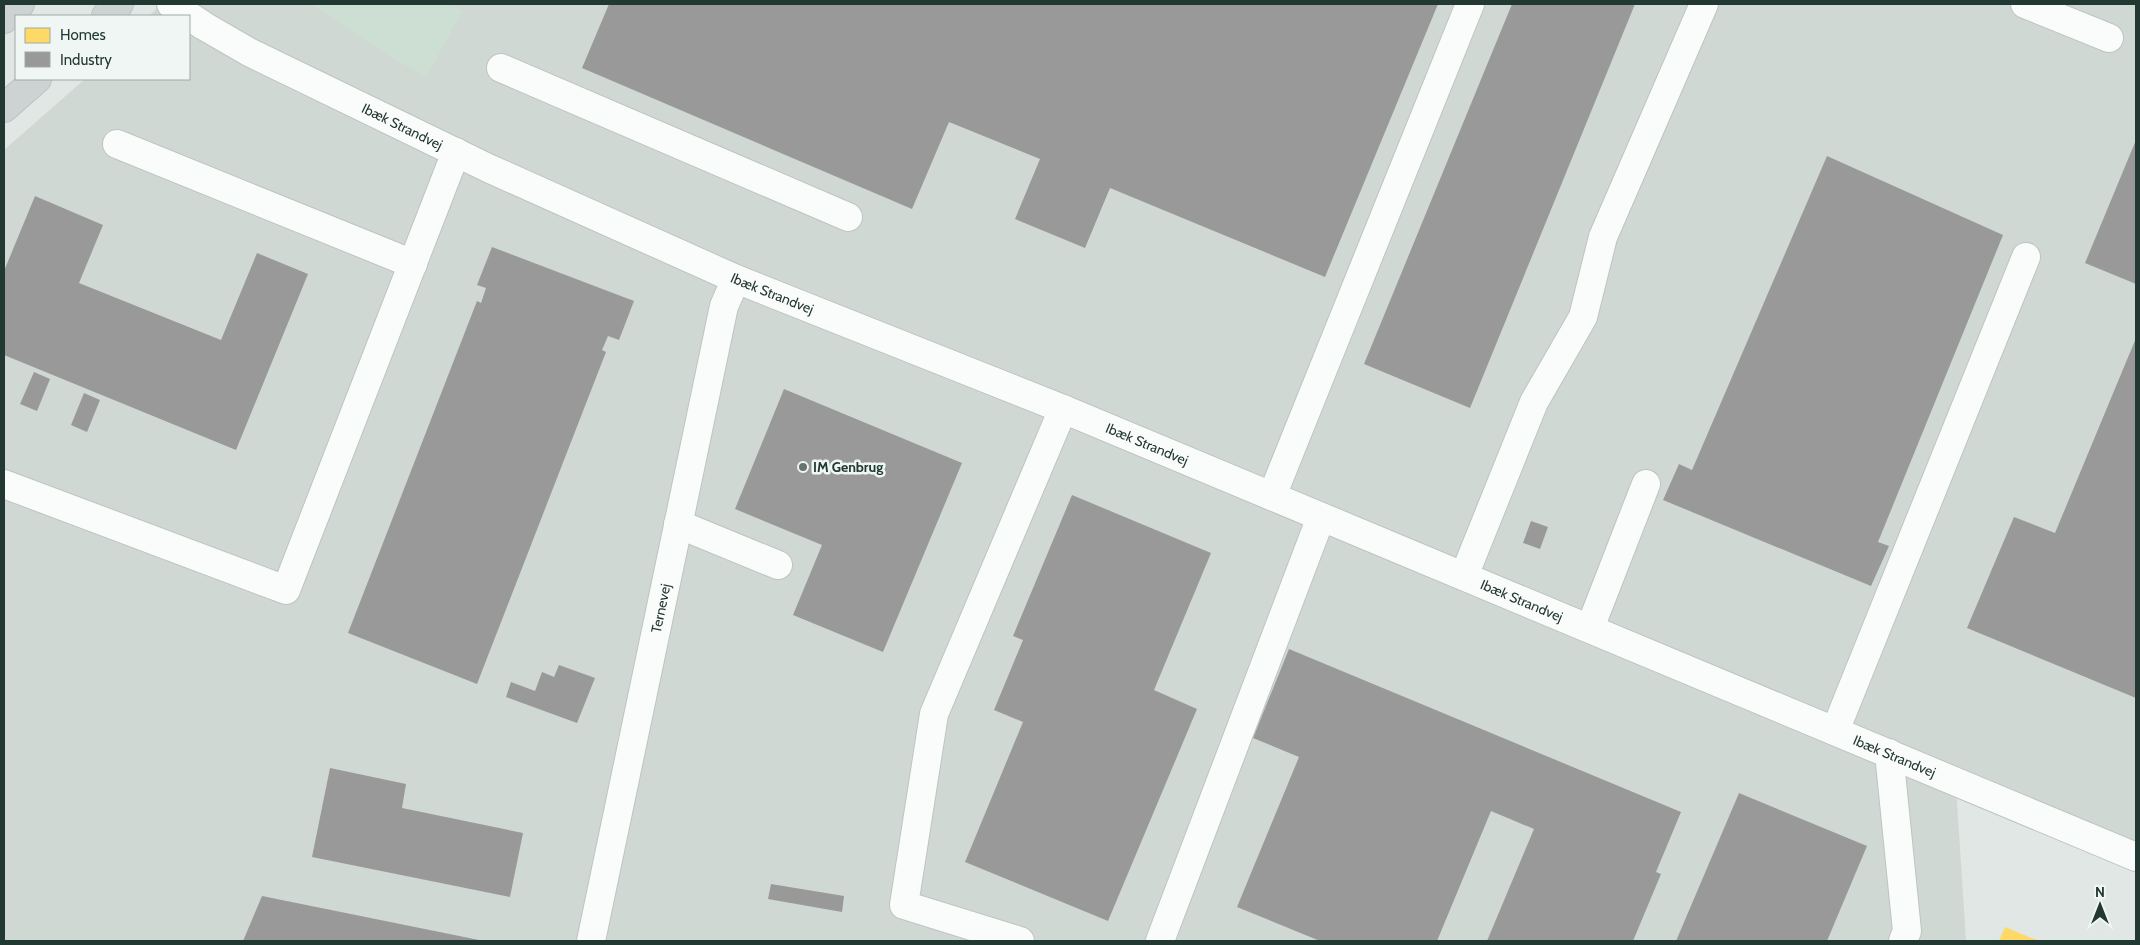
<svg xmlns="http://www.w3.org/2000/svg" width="2140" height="945" viewBox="0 0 2140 945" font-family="Cabin,sans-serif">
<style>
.built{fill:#d0d8d4}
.green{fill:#ccdfd2}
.homes{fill:#ffd966}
.industry{fill:#999}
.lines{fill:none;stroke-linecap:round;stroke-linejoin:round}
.minor-casing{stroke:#bec4c1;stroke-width:30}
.major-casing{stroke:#bcc3c1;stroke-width:30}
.minor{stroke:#fafbfb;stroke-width:28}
.major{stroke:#cdd3d2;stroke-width:28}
.poi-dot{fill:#657571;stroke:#eff6f3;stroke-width:2}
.labels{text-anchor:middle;stroke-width:5;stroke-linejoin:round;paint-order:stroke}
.street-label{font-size:14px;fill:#223833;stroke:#eff6f3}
.poi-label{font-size:14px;font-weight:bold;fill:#223833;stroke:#eff6f3;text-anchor:start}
</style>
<rect width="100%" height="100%" fill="#e1e7e4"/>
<path class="built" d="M 161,4 L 2136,4 L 2136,848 L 1955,771 L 1966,941 L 4,941 L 4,150 L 85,79 L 189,79 L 189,16 L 149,16 Z"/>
<path class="green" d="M 312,4 L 450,4 L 462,11 L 426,78 L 352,32 Z"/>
<path class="homes" d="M 2005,927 L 2039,941 L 1999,941 Z"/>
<g class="industry">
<path d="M 609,4 L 1438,4 L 1325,277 L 1110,188 L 1085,248 L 1015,219 L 1040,159 L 949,122 L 912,209 L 582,68 Z"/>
<path d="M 1512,4 L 1635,4 L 1470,408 L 1364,364 Z"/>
<path d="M 2136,140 L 2136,284 L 2085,263 Z"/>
<path d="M 1827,156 L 2003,235 L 1878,542 L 1889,546 L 1871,586 L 1663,500 L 1679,464 L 1692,470 Z"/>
<path d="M 35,196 L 103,225 L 79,283 L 221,340 L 257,253 L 308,274 L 236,450 L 4,355 L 4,271 Z"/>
<path d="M 492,247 L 634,301 L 619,340 L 608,336 L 602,350 L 606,352 L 477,684 L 348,633 L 477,301 L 481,303 L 486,288 L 477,285 Z"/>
<path d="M 2136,338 L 2136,698 L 1967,628 L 2014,517 L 2055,533 Z"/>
<path d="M 34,372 L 50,379 L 37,411 L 20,404 Z"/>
<path d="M 784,389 L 962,463 L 883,652 L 793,615 L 822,545 L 735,509 Z"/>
<path d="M 84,393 L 100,400 L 87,432 L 71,425 Z"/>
<path d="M 1072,495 L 1211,553 L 1154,690 L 1197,709 L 1108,921 L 965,862 L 1023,722 L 994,710 L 1023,640 L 1013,636 Z"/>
<path d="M 1531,521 L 1548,527 L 1540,549 L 1523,543 Z"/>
<path d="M 1289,649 L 1681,812 L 1656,872 L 1661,874 L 1633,941 L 1487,941 L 1534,829 L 1491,811 L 1437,941 L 1320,941 L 1237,907 L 1299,757 L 1253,738 Z"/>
<path d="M 559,665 L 595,678 L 577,723 L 506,697 L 511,682 L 535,691 L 542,672 L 554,677 Z"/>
<path d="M 330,768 L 406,784 L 402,808 L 523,833 L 510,897 L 312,857 Z"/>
<path d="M 1739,793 L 1867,846 L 1827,941 L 1676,941 Z"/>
<path d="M 771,884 L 844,896 L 842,912 L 768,899 Z"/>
<path d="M 262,896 L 479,940 L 478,941 L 243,941 Z"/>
</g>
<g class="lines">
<defs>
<g id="minor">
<path id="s1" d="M 171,4 L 204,26 L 249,52 L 488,168 L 736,279 L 1063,409 L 2136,857"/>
<path d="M 2025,4 L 2109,38"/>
<path d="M 501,68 L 848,217"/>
<path d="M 117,144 L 413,264"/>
<path d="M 4,484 L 286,590 L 456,152"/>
<path d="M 1272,496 L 1470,4"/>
<path d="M 678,524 L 778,565"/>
<path d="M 1464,576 L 1534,402 L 1583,317 L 1603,237 L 1704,4"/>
<path d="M 1590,628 L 1646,484"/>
<path d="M 1835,731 L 2026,257"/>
<path d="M 1889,753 L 1907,931 L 1903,941"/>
<path id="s2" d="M 591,941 L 724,306 L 736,279"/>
<path d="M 1020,941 L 904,905 L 934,714 L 1063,409"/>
<path d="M 1160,941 L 1321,517"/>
</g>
<g id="major">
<path d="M 106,16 L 119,4"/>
<path d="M 4,19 L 20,4"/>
<path d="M 4,108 L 37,79"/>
</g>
</defs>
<use href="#minor" class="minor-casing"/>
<use href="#major" class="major-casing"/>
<use href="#minor" class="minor"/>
<use href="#major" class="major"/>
</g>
<circle class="poi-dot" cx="803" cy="467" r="5"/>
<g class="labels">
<g class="street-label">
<text dy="5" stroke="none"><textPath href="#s1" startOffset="262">Ibæk Strandvej</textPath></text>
<text dy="5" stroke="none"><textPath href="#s1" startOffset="668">Ibæk Strandvej</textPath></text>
<text dy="5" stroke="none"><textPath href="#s1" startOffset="1072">Ibæk Strandvej</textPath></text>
<text dy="5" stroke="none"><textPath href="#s1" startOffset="1478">Ibæk Strandvej</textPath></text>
<text dy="5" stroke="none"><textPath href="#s2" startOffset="340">Ternevej</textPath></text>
<text dy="5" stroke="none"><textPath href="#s1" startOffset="1882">Ibæk Strandvej</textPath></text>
</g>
<g class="poi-label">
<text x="813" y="472">IM Genbrug</text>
</g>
</g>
<rect width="2140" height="945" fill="none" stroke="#223833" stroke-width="10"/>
<rect x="15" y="15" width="175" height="65" fill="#eff6f3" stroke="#9daaa6"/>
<rect x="25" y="28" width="25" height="15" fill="#ffd966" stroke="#9daaa6"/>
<text x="60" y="40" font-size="15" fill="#223833">Homes</text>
<rect x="25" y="52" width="25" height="15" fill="#999999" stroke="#9daaa6"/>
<text x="60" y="65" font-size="15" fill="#223833">Industry</text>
<g transform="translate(2100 905)" stroke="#eff6f3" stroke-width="4" paint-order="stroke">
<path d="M0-4L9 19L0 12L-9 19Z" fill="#223833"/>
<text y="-8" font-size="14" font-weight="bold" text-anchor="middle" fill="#223833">N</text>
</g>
</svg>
